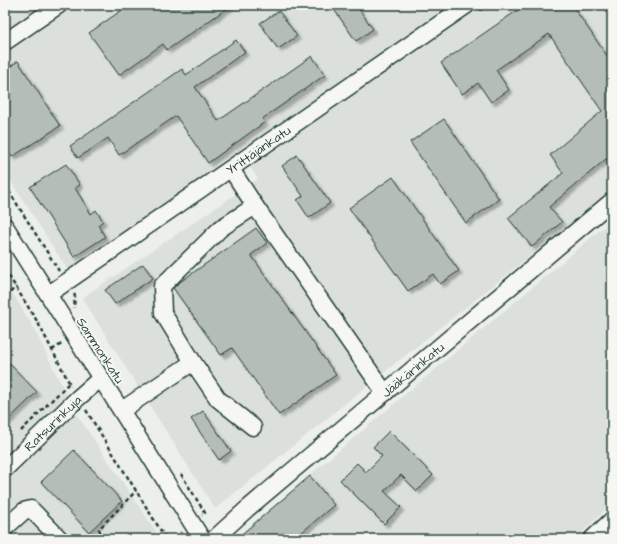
<svg xmlns="http://www.w3.org/2000/svg" width="617" height="544" viewBox="0 0 617 544" font-family="'Architects Daughter',sans-serif">
<style>
.built{fill:#dce0db}
.building{fill:#b4bdb8;stroke:#1f3d34;filter:url(#shadow)}
.lines{fill:none;stroke-linecap:round;stroke-linejoin:round}
.minor-casing{stroke:#1f3d34;stroke-width:19}
.path{stroke:#1f3d34;stroke-width:2.5;stroke-dasharray:4 3;stroke-linecap:butt}
.minor{stroke:#f6f6f2;stroke-width:16}
.labels{text-anchor:middle;stroke-width:4;stroke-linejoin:round;paint-order:stroke}
.street-label{font-size:13px;fill:#1f3d34;stroke:#f6f6f2}
</style>
<defs>
<filter id="shadow"><feDropShadow dx="3.5" dy="3.5" stdDeviation="1" flood-color="#0004"/></filter>
</defs>
<rect width="100%" height="100%" fill="#edefea"/>
<filter id="ink" filterUnits="userSpaceOnUse"><feTurbulence type="fractalNoise" baseFrequency=".025" numOctaves="2"/><feDisplacementMap in="SourceGraphic" scale="8" xChannelSelector="R" yChannelSelector="G"/><feConvolveMatrix kernelMatrix="1 2 1 2 8 2 1 2 1" color-interpolation-filters="sRGB"/></filter>
<g filter="url(#ink)">
<g class="built">
<path d="M 5,5 L 612,5 L 612,191 L 382,374 L 215,509 L 82,298 L 258,179 L 240,152 L 67,269 L 5,172 Z"/>
<path d="M 612,220 L 612,503 L 576,539 L 234,539 Z"/>
<path d="M 5,281 L 31,323 L 74,410 L 161,539 L 5,539 Z"/>
</g>
<g class="building">
<path d="M 129,5 L 232,5 L 167,50 L 163,44 L 119,75 L 89,33 Z"/>
<path d="M 331,5 L 356,5 L 373,29 L 356,41 Z"/>
<path d="M 525,5 L 572,5 L 612,63 L 612,154 L 549,207 L 562,222 L 532,247 L 508,218 L 563,173 L 550,155 L 602,111 L 549,34 L 496,70 L 509,90 L 491,102 L 478,83 L 462,94 L 441,63 Z"/>
<path d="M 279,11 L 297,36 L 278,49 L 260,23 Z"/>
<path d="M 236,40 L 245,52 L 195,87 L 218,121 L 312,56 L 325,75 L 262,119 L 265,122 L 208,163 L 176,116 L 119,155 L 108,138 L 78,158 L 70,146 L 182,69 L 186,75 Z"/>
<path d="M 18,61 L 60,126 L 12,157 L 5,146 L 5,70 Z"/>
<path d="M 444,119 L 499,199 L 466,223 L 410,142 Z"/>
<path d="M 297,155 L 330,203 L 309,218 L 297,200 L 303,196 L 282,166 Z"/>
<path d="M 66,164 L 80,185 L 75,188 L 91,214 L 96,210 L 103,221 L 98,225 L 105,237 L 74,257 L 30,187 Z"/>
<path d="M 393,177 L 459,271 L 440,284 L 433,274 L 408,291 L 349,208 Z"/>
<path d="M 256,228 L 267,243 L 251,255 L 336,375 L 279,415 L 232,348 L 221,355 L 173,288 L 180,282 Z"/>
<path d="M 143,264 L 153,278 L 115,304 L 105,290 Z"/>
<path d="M 5,359 L 37,392 L 5,423 Z"/>
<path d="M 203,411 L 231,451 L 219,460 L 191,419 Z"/>
<path d="M 389,431 L 433,475 L 417,491 L 401,475 L 384,491 L 401,507 L 384,524 L 340,480 L 357,463 L 366,472 L 382,456 L 373,447 Z"/>
<path d="M 74,450 L 122,501 L 89,532 L 41,482 Z"/>
<path d="M 310,476 L 334,505 L 294,539 L 236,539 Z"/>
</g>
<g class="lines">
<defs>
<g id="minor">
<path d="M 5,42 L 59,5"/>
<path d="M 231,169 L 255,206 L 385,393"/>
<path d="M 5,226 L 202,539"/>
<path id="s1" d="M 49,294 L 467,5"/>
<path d="M 122,410 L 193,362"/>
<path d="M 253,427 L 218,399 L 193,362 L 163,313 L 162,286 L 221,228 L 255,206"/>
<path id="s2" d="M 5,469 L 78,398 L 101,378"/>
<path d="M 5,528 L 24,511 L 31,509 L 60,539"/>
<path id="s3" d="M 214,539 L 247,509 L 612,201"/>
<path d="M 592,539 L 612,520"/>
</g>
</defs>
<use href="#minor" class="minor-casing"/>
<g class="path">
<path d="M 480,10 L 488,5"/>
<path d="M 5,185 L 59,271"/>
<path d="M 5,270 L 37,321 L 71,386"/>
<path d="M 74,294 L 75,296 L 74,308"/>
<path d="M 5,297 L 16,287"/>
<path d="M 52,350 L 63,343"/>
<path d="M 86,410 L 166,539"/>
<path d="M 21,431 L 69,383"/>
<path d="M 181,474 L 205,513 L 202,515"/>
<path d="M 103,539 L 99,529 L 136,491"/>
<path d="M 177,539 L 181,532"/>
</g>
<use href="#minor" class="minor"/>
</g>
</g>
<g class="labels">
<g class="street-label">
<text dy="5" stroke="none"><textPath href="#s1" startOffset="254">Yrittäjänkatu</textPath></text>
<text transform="translate(101 350) rotate(57)" y="5">Sammonkatu</text>
<text dy="5" stroke="none"><textPath href="#s3" startOffset="261">Jääkärinkatu</textPath></text>
<text dy="5" stroke="none"><textPath href="#s2" startOffset="66">Ratsurinkuja</textPath></text>
</g>
</g>
<rect width="617" height="544" fill="none" stroke="#f6f6f2" stroke-width="20"/>
<rect x="10" y="10" width="597" height="524" fill="none" stroke="#1f3d34" stroke-width="1.5" filter="url(#ink)"/>
</svg>
